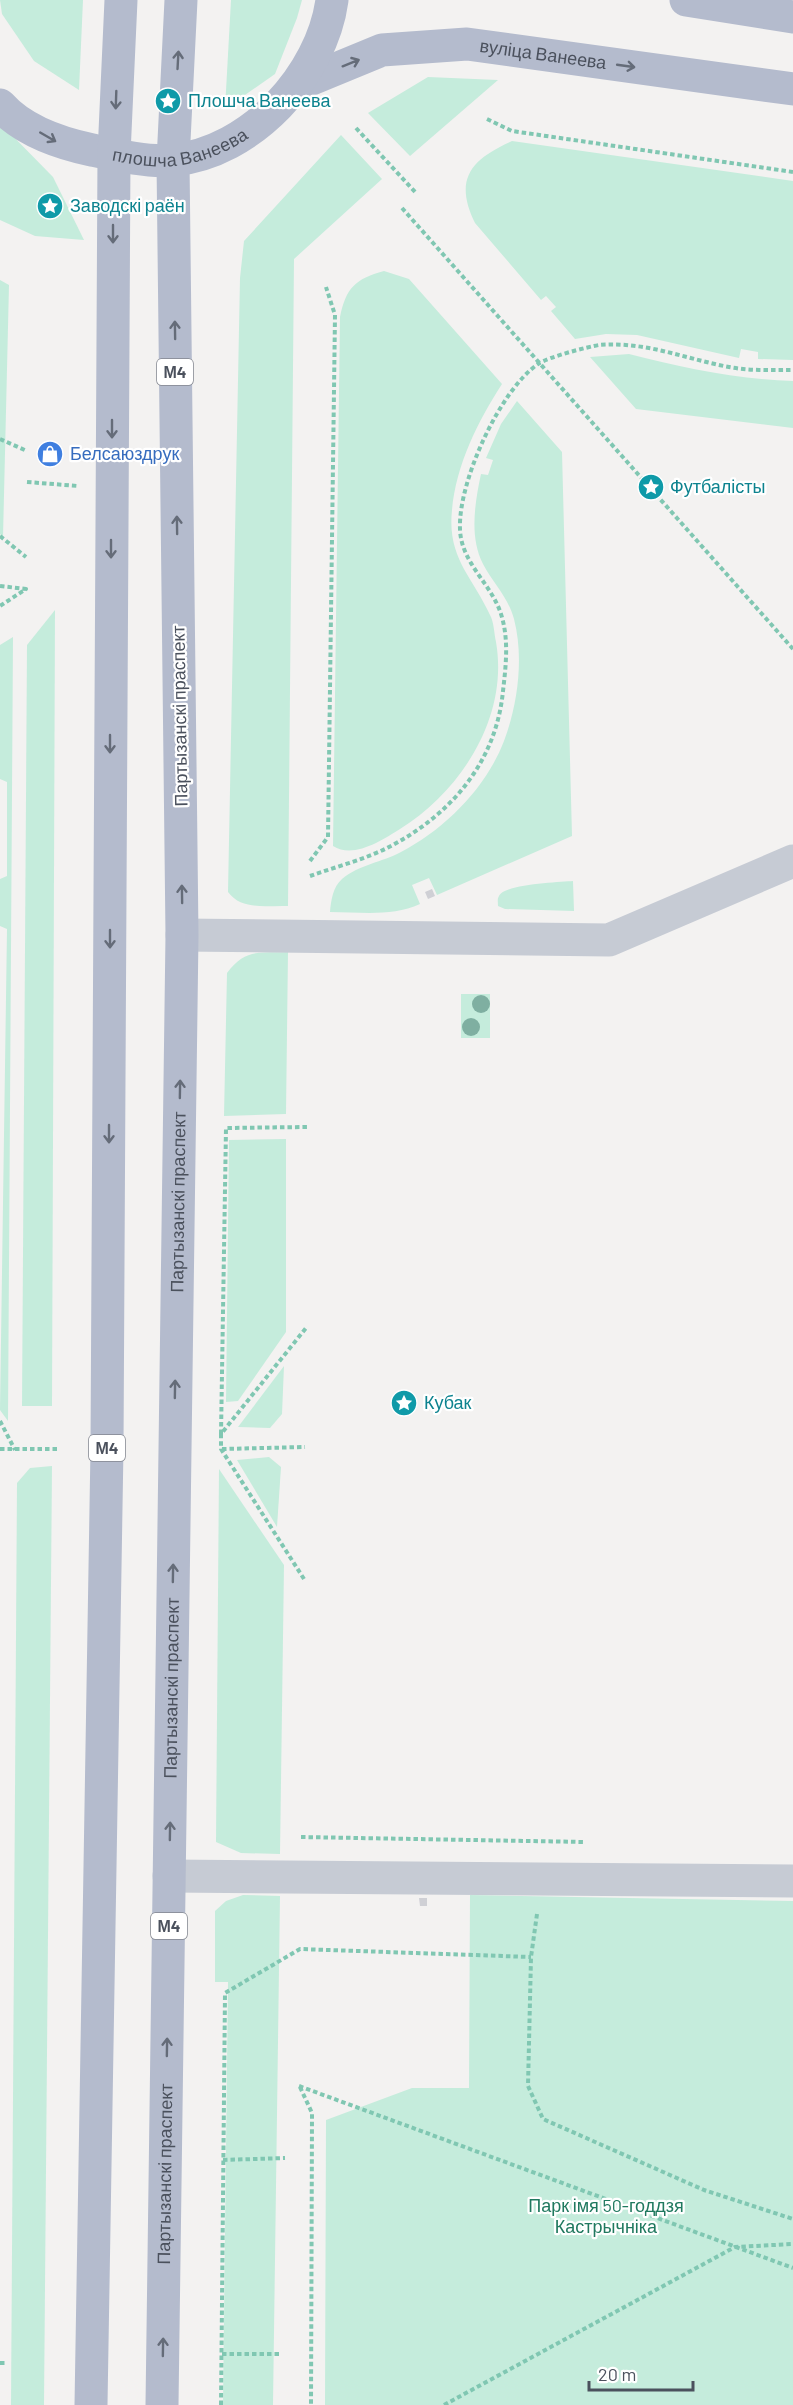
<svg xmlns="http://www.w3.org/2000/svg" width="793" height="2405" viewBox="0 0 793 2405" font-family="Barlow,sans-serif">
<style>
.green{fill:#c5ecdc}
.building{fill:#cfd0d5}
.lines{fill:none;stroke-linecap:round;stroke-linejoin:round}
.path{stroke:#80c7b2;stroke-width:4;stroke-dasharray:4.5 3;stroke-linecap:butt}
.minor{stroke:#c6cbd4;stroke-width:33}
.major{stroke:#b4bbcd;stroke-width:33}
.tree{fill:#7fafa1}
.oneway{stroke:#656c79}
.labels{text-anchor:middle;stroke-width:4.5;stroke-linejoin:round;paint-order:stroke}
.shield{fill:#fff;stroke:#81858e;stroke-width:1.5}
.shield-label{font-size:16px;font-weight:bold;fill:#4b515d}
.street-label{font-size:18px;fill:#4b515d;stroke:#fff}
.culture-label{font-size:18px;fill:#0d838f;stroke:#fff;text-anchor:start}
.shop-label{font-size:18px;fill:#366cbe;stroke:#fff;text-anchor:start}
.park-label{font-size:18px;fill:#20795f;stroke:#fff}
</style>
<rect width="100%" height="100%" fill="#f3f2f1"/>
<g class="green">
<path d="M 0,0 L 83,0 L 79,90 L 34,61 L 2,14 Z"/>
<path d="M 231,0 L 302,0 L 297,18 L 275,74 L 225,109 Z"/>
<path d="M 428,77 L 498,80 L 410,156 L 368,113 Z"/>
<path d="M 0,123 L 53,177 L 84,240 L 35,236 L 0,220 Z"/>
<path d="M 341,135 L 382,179 L 294,259 L 288,906 C 267,905 242,911 228,892 L 240,278 L 244,241 Z"/>
<path d="M 512,141 L 793,181 L 793,360 L 758,359 L 758,352 L 741,349 L 739,358 L 637,335 L 606,334 L 575,339 L 551,311 L 556,307 L 546,296 L 541,300 L 475,223 C 453,178 472,159 512,141 Z"/>
<path d="M 384,271 L 409,279 L 502,384 C 478,421 456,465 452,510 C 447,558 472,576 490,615 C 494,622 494,633 496,642 C 509,717 461,791 400,829 C 381,841 353,859 333,846 L 340,317 C 346,288 355,279 384,271 Z"/>
<path d="M 0,280 L 9,285 L 3,537 L 0,534 Z"/>
<path d="M 629,354 C 684,368 736,379 793,381 L 793,428 L 636,409 L 590,357 Z"/>
<path d="M 517,401 L 562,452 L 572,836 L 437,895 L 429,878 L 412,885 L 420,904 C 392,917 360,912 330,912 C 331,900 333,887 342,879 C 358,865 383,862 401,852 C 445,829 486,788 504,741 C 518,704 524,657 514,619 C 508,597 493,583 483,564 C 469,537 475,502 481,474 L 488,475 L 493,460 L 486,458 L 501,424 Z"/>
<path d="M 55,610 L 52,1406 L 22,1406 L 27,645 Z"/>
<path d="M 13,637 L 8,1421 L 0,1410 L 7,929 L 0,926 L 0,879 L 7,876 L 7,782 L 0,779 L 0,645 Z"/>
<path d="M 573,881 L 574,911 L 505,909 L 498,906 C 498,902 497,899 499,896 C 504,884 560,882 573,881 Z"/>
<path d="M 288,952 L 286,1114 L 224,1116 L 227,973 C 245,948 261,953 288,952 Z"/>
<rect x="461" y="994" width="29" height="44"/>
<path d="M 286,1139 L 286,1332 L 238,1401 L 226,1402 L 229,1140 Z"/>
<path d="M 284,1366 L 282,1414 L 270,1428 L 238,1427 Z"/>
<path d="M 269,1457 L 281,1467 L 277,1527 L 237,1460 Z"/>
<path d="M 52,1466 L 44,2405 L 11,2405 L 17,1483 L 30,1468 Z"/>
<path d="M 219,1469 L 284,1565 L 280,1854 L 241,1853 L 216,1842 Z"/>
<path d="M 243,1895 L 280,1896 L 273,2405 L 223,2405 L 228,1982 L 215,1982 L 215,1911 L 226,1901 Z"/>
<path d="M 470,1895 L 793,1901 L 793,2405 L 325,2405 L 326,2120 L 412,2088 L 469,2088 Z"/>
</g>
<g class="building">
<path d="M 432,889 L 435,896 L 428,899 L 425,892 Z"/>
<path d="M 419,1898 L 427,1898 L 427,1906 L 420,1906 Z"/>
</g>
<g class="lines">
<g class="path">
<path d="M 487,119 L 512,131 L 793,172"/>
<path d="M 356,128 L 416,193"/>
<path d="M 402,208 L 793,649"/>
<path d="M 0,439 L 27,451"/>
<path d="M 27,482 L 78,486"/>
<path d="M 0,536 L 26,557"/>
<path d="M 0,586 L 26,589 L 0,606"/>
<path d="M 310,861 L 328,837 L 335,315 L 326,287"/>
<path d="M 310,876 C 335,867 363,860 387,848 C 450,816 496,763 503,691 C 506,665 509,639 501,614 C 491,583 461,563 460,529 C 458,482 500,390 538,364 C 548,357 587,347 599,345 C 645,341 686,359 729,367 C 750,371 772,370 793,370"/>
<path d="M 0,1421 L 15,1450"/>
<path d="M 221,1434 L 226,1128 L 307,1127"/>
<path d="M 0,1449 L 57,1449"/>
<path d="M 222,1449 L 305,1447"/>
<path d="M 304,1579 L 221,1449 L 221,1434 L 306,1328"/>
<path d="M 301,1837 L 585,1842"/>
<path d="M 537,1914 L 531,1957 L 528,2086 L 543,2119 L 704,2190 L 793,2219"/>
<path d="M 299,2086 L 793,2268"/>
<path d="M 300,2087 L 312,2113 L 311,2405"/>
<path d="M 223,2160 L 285,2158"/>
<path d="M 222,2354 L 282,2354"/>
<path d="M 0,2363 L 5,2363"/>
<path d="M 221,2405 L 225,1993 L 300,1949 L 531,1957"/>
<path d="M 444,2405 L 735,2247 L 793,2244"/>
</g>
<g class="minor">
<path d="M 182,935 L 609,940 L 793,861"/>
<path d="M 169,1876 L 793,1881"/>
</g>
<g class="major">
<path d="M 686,0 L 793,17"/>
<path id="s1" d="M 297,85 L 382,50 L 467,44 L 793,89"/>
<path id="s2" d="M 0,105 C 23,131 59,143 92,150 C 115,155 150,163 173,160 C 251,153 322,75 332,0"/>
<path d="M 91,2405 L 107,1448 L 114,154 L 121,0"/>
<path id="s3" d="M 162,2405 L 182,935 L 173,161 L 181,0"/>
</g>
</g>
<g class="tree">
<circle cx="481" cy="1004" r="9"/>
<circle cx="471" cy="1027" r="9"/>
</g>
<defs><path id="oneway-shaft" d="M-6 0H5M1.5-3L5.5 0L1.5 3" fill="none" stroke-width="1.6" stroke-linecap="round" stroke-linejoin="round" transform="scale(1.5)"/></defs>
<g class="oneway">
<use href="#oneway-shaft" transform="translate(178 60) rotate(-87)"/>
<use href="#oneway-shaft" transform="translate(351 63) rotate(-22)"/>
<use href="#oneway-shaft" transform="translate(626 66) rotate(8)"/>
<use href="#oneway-shaft" transform="translate(116 100) rotate(92)"/>
<use href="#oneway-shaft" transform="translate(48 137) rotate(30)"/>
<use href="#oneway-shaft" transform="translate(113 234) rotate(90)"/>
<use href="#oneway-shaft" transform="translate(175 330) rotate(-91)"/>
<use href="#oneway-shaft" transform="translate(112 429) rotate(90)"/>
<use href="#oneway-shaft" transform="translate(177 525) rotate(-91)"/>
<use href="#oneway-shaft" transform="translate(111 549) rotate(90)"/>
<use href="#oneway-shaft" transform="translate(110 744) rotate(90)"/>
<use href="#oneway-shaft" transform="translate(182 894) rotate(-91)"/>
<use href="#oneway-shaft" transform="translate(110 939) rotate(90)"/>
<use href="#oneway-shaft" transform="translate(180 1089) rotate(-89)"/>
<use href="#oneway-shaft" transform="translate(109 1134) rotate(90)"/>
<use href="#oneway-shaft" transform="translate(175 1389) rotate(-89)"/>
<use href="#oneway-shaft" transform="translate(173 1573) rotate(-89)"/>
<use href="#oneway-shaft" transform="translate(170 1831) rotate(-89)"/>
<use href="#oneway-shaft" transform="translate(167 2047) rotate(-89)"/>
<use href="#oneway-shaft" transform="translate(163 2347) rotate(-89)"/>
</g>
<defs>
<symbol id="sight-disc" viewBox="-11 -11 22 22"><circle r="9.5" fill="#0f9aa8" stroke="#fff"/><path d="M0-6L1.8-2.2L6-1.7L2.9 1.2L3.7 5.4L0 3.3L-3.7 5.4L-2.9 1.2L-6-1.7L-1.8-2.2Z" fill="#fff"/></symbol>
<symbol id="shop-disc" viewBox="-11 -11 22 22"><circle r="9.5" fill="#3f7fe0" stroke="#fff"/><path d="M-5-2.5h2.3a2.7 3.5 0 0 1 5.4 0H5L5.5 6h-11ZM-1.5-2.5h3a1.5 2.3 0 0 0-3 0Z" fill="#fff"/></symbol>
</defs>
<g fill-rule="evenodd">
<use href="#sight-disc" x="153" y="86" width="30" height="30"/>
<use href="#sight-disc" x="35" y="191" width="30" height="30"/>
<use href="#shop-disc" x="35" y="439" width="30" height="30"/>
<use href="#sight-disc" x="636" y="472" width="30" height="30"/>
<use href="#sight-disc" x="389" y="1388" width="30" height="30"/>
</g>
<g class="labels">
<g class="shield">
<rect x="157" y="359" width="36" height="26" rx="4.5"/>
<rect x="89" y="1435" width="36" height="26" rx="4.5"/>
<rect x="151" y="1913" width="36" height="26" rx="4.5"/>
</g>
<g class="shield-label">
<text x="175" y="378">М4</text>
<text x="107" y="1454">М4</text>
<text x="169" y="1932">М4</text>
</g>
<g class="street-label">
<text dy="6" stroke="none"><textPath href="#s1" startOffset="254">вуліца Ванеева</textPath></text>
<text dy="6" stroke="none"><textPath href="#s2" startOffset="195">плошча Ванеева</textPath></text>
<text transform="translate(180 716) rotate(-91)" y="6">Партызанскі праспект</text>
<text dy="6" stroke="none"><textPath href="#s3" startOffset="1203">Партызанскі праспект</textPath></text>
<text dy="6" stroke="none"><textPath href="#s3" startOffset="717">Партызанскі праспект</textPath></text>
<text dy="6" stroke="none"><textPath href="#s3" startOffset="231">Партызанскі праспект</textPath></text>
</g>
<g class="culture-label">
<text x="188" y="107">Плошча Ванеева</text>
<text x="70" y="212">Заводскі раён</text>
<text x="670" y="493">Футбалісты</text>
<text x="424" y="1409">Кубак</text>
</g>
<g class="shop-label">
<text x="70" y="460">Белсаюздрук</text>
</g>
<g class="park-label">
<text x="606" y="2212">Парк імя 50-годдзя<tspan x="606" dy="21">Кастрычніка</tspan></text>
</g>
</g>
<path d="M589 2381v9h104v-9" fill="none" stroke="#4b515d" stroke-width="3"/>
<text x="598" y="2381" font-size="18" fill="#4b515d" stroke="#ffffff" stroke-width="4.5" paint-order="stroke">20 m</text>
</svg>
